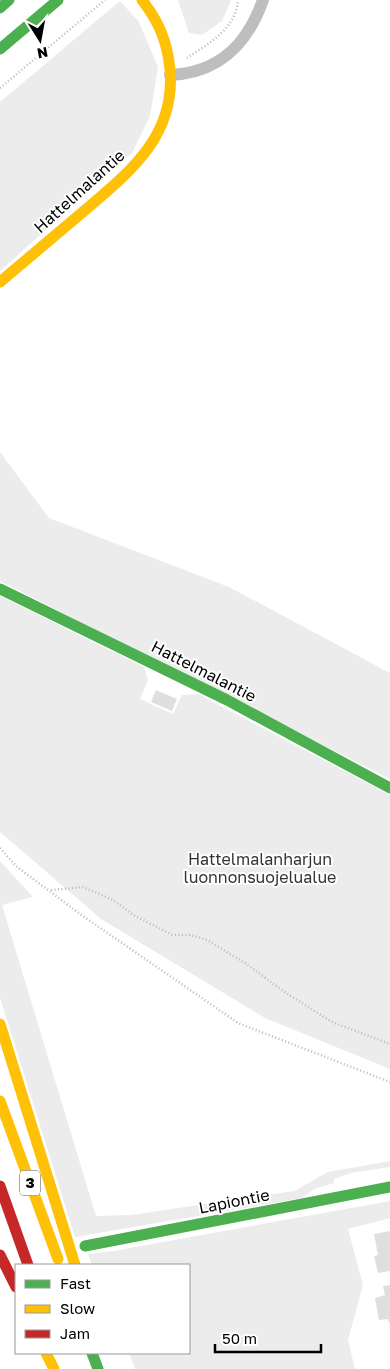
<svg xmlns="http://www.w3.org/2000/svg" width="390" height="1369" viewBox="0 0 390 1369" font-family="'Golos Text',sans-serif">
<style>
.green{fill:#ececec}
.building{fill:#dfdfdf}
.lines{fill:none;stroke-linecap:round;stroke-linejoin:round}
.path{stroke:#b9b9b9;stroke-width:2.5;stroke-dasharray:1 2.5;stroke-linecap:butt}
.street{stroke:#bebebe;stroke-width:12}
.fast{stroke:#4caf50;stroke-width:11}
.slow{stroke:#ffc107;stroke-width:11}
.jam{stroke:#c62828;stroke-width:11}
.labels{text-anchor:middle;stroke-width:4;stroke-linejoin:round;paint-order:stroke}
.shield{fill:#fff;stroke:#4c4c4c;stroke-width:1}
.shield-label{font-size:15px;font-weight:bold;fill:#000}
.street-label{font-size:16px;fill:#000;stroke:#fff}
.park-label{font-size:16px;fill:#333;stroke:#fff}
</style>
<rect width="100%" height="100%" fill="#fff"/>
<g class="green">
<path d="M 178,0 L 231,0 L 222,21 L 202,35 L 189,33 Z"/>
<path d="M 120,1 L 139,22 L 158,67 L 150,116 L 132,153 L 0,271 L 0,102 Z"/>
<path d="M 0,452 L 49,518 L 229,587 L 390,673 L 390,779 L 0,581 Z"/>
<path d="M 0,596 L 144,667 L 148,680 L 140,699 L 173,714 L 182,695 L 198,694 L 390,795 L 390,1069 L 265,1018 L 101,919 L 0,832 Z"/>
<path d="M 0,861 L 33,897 L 2,905 L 96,1216 L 131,1215 L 294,1191 L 328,1172 L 390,1161 L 390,1167 L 351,1173 L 334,1179 L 334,1183 L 314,1189 L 302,1198 L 75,1237 L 0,998 Z"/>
<path d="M 390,1201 L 390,1218 L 348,1229 L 363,1285 L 348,1340 L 355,1369 L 135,1369 L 129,1353 L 189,1353 L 189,1265 L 92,1265 L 88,1254 L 113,1251 Z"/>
</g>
<g class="building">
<path d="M 156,690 L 177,699 L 172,711 L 151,702 Z"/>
<path d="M 390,1231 L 390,1271 L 378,1273 L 374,1256 L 378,1255 L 374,1234 Z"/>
<path d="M 390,1285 L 390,1323 L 389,1323 L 388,1319 L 379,1320 L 375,1298 L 385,1295 L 383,1286 Z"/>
</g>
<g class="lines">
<g class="path">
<path d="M 187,58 C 208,44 236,29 238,0"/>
<path d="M 0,88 L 105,0"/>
<path d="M 0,848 L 16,866 L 80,914 L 238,1023 L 390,1082"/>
<path d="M 51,890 L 83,887 L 113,900 L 135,916 L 173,935 L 191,935 L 207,940 L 245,963 L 286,993 L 332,1022 L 390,1044"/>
</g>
<path class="street" d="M 170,75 C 219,73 247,45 263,0"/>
<g class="fast">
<path d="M 0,8 L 9,0"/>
<path d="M 0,49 L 58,0"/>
<path d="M 0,589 L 227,700 L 390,788"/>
<path d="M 85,1246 L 390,1187"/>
<path d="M 92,1353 L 98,1369"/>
</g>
<g class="slow">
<path d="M 0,282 C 28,258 56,235 84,211 C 130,172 176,136 170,69 C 167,41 159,22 142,0"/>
<path d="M 0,1024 L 75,1265"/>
<path d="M 0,1101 L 58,1259"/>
<path d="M 46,1353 L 54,1369"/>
</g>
<g class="jam">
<path d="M 0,1186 L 28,1265"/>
<path d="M 0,1255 L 16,1287"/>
</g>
</g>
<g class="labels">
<rect class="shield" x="20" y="1170.5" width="20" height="25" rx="4"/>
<g class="shield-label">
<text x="30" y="1188">3</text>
</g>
<g class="street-label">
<text transform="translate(79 191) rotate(-42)" y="6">Hattelmalantie</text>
<text transform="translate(204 671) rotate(27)" y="6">Hattelmalantie</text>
<text transform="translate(234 1201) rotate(-11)" y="6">Lapiontie</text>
</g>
<g class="park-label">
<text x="260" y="865">Hattelmalanharjun<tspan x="260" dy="18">luonnonsuojelualue</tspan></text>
</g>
</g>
<rect x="15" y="1264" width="175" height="90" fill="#ffffff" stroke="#999999"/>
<rect x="25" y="1280" width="25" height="8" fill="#4caf50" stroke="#999999"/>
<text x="60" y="1289" font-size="15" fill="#000000">Fast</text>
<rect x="25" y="1305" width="25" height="8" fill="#ffc107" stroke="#999999"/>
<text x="60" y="1314" font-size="15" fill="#000000">Slow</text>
<rect x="25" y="1330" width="25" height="8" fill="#c62828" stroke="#999999"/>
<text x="60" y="1339" font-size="15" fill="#000000">Jam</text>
<g transform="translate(40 40) rotate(169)" stroke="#ffffff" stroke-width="4" paint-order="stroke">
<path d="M0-4L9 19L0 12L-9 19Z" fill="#000000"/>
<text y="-8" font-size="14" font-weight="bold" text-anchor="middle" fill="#000000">N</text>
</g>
<path d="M215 1344v8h106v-8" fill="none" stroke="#000000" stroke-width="2.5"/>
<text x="222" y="1344" font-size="15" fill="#000000" stroke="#ffffff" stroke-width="4" paint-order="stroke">50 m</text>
</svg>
